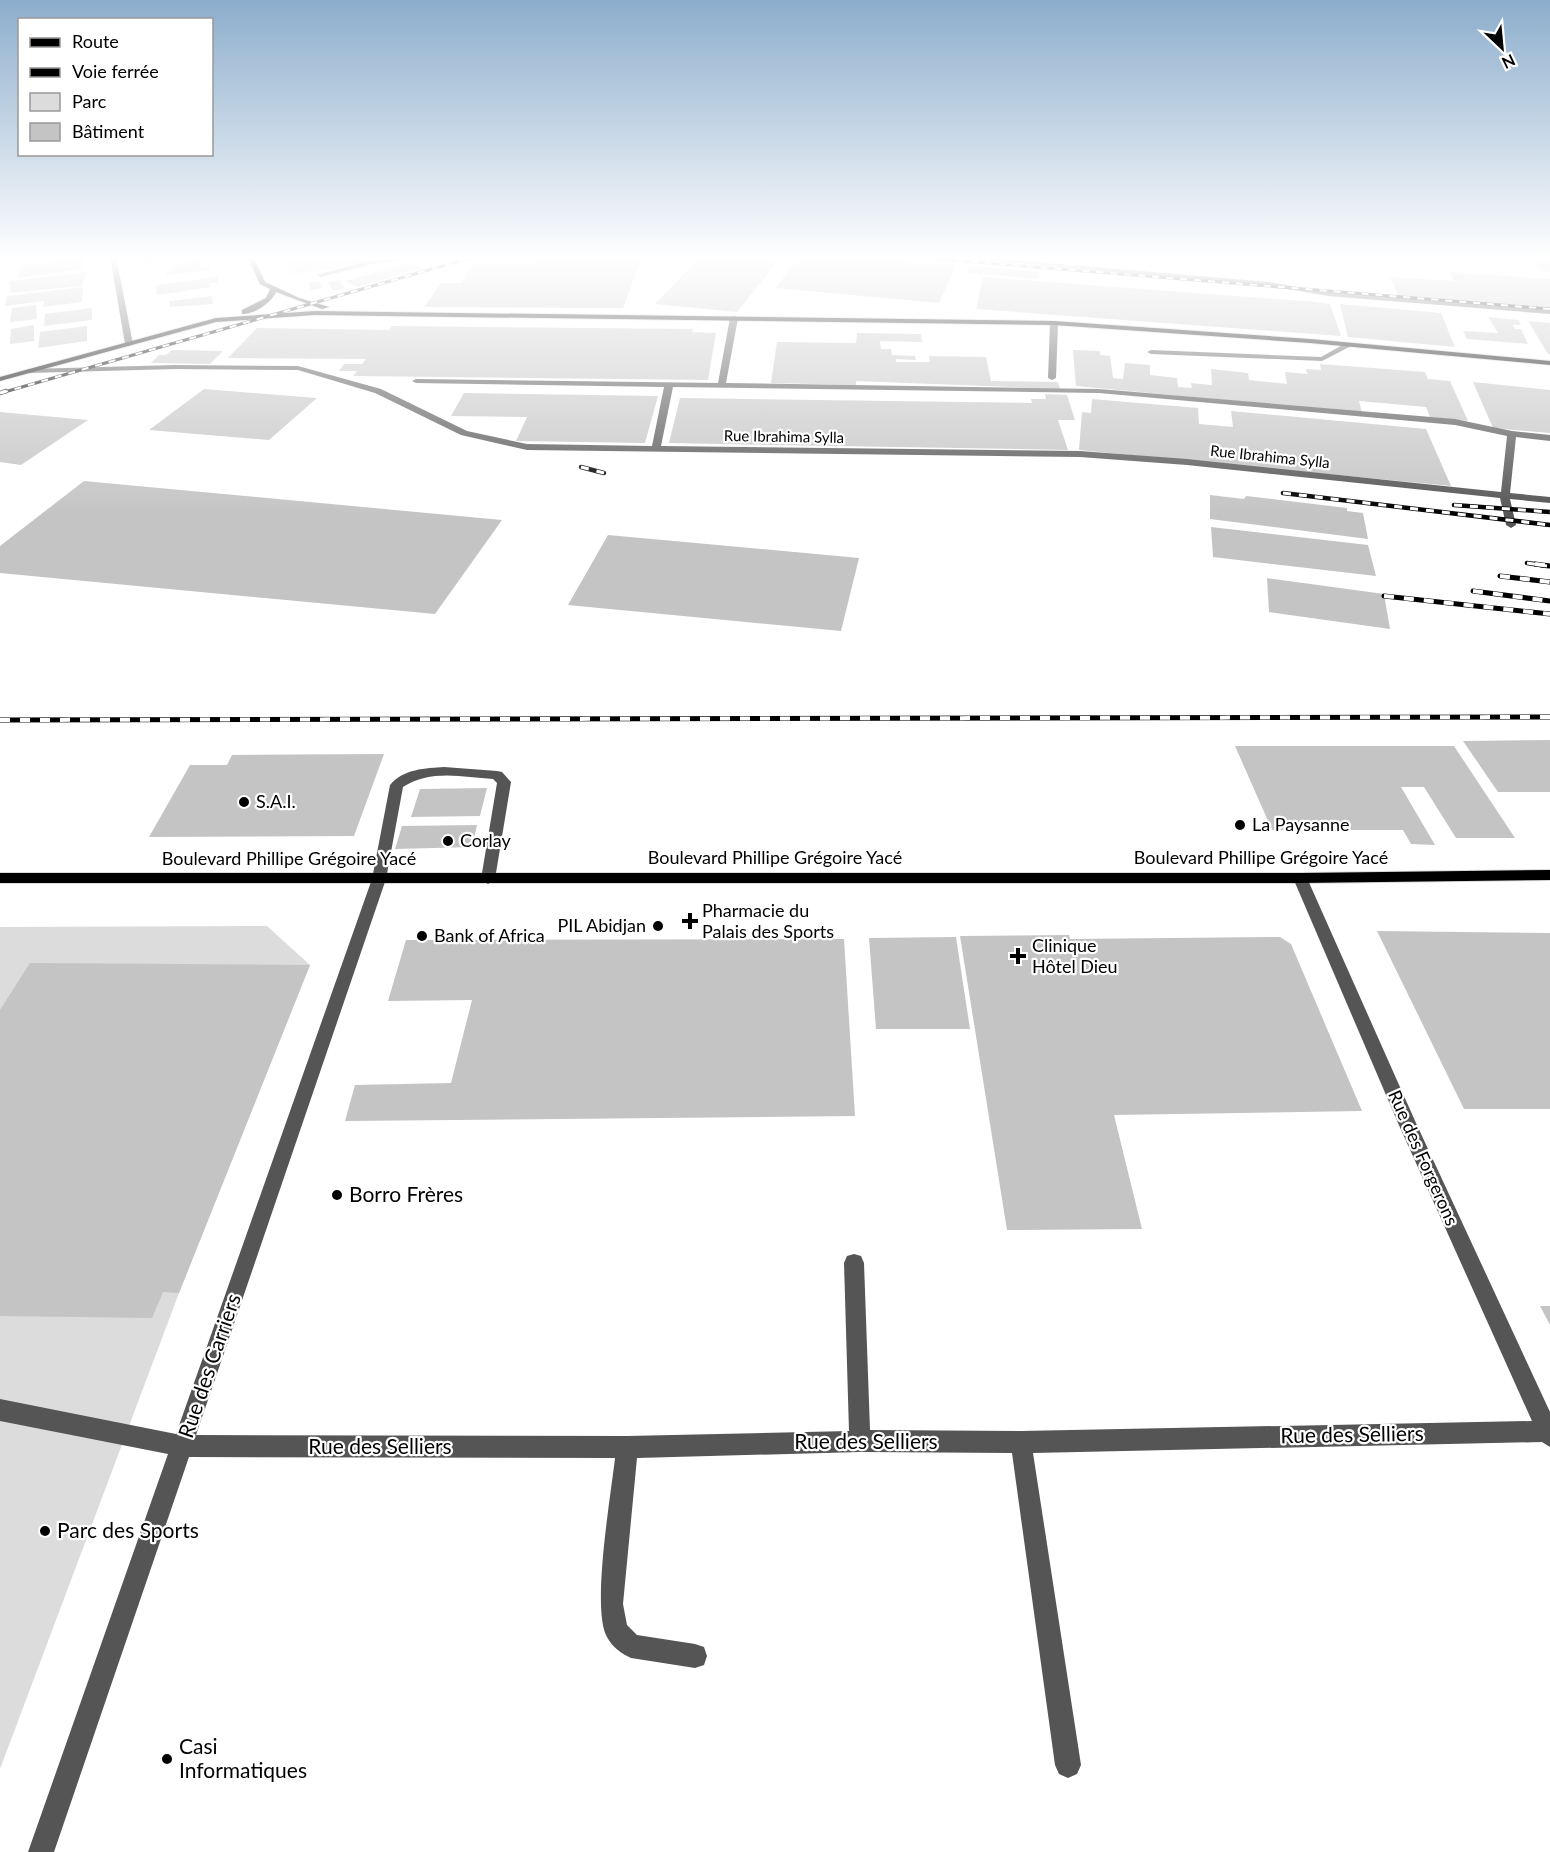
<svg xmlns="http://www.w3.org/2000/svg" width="1550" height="1852" viewBox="0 0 1550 1852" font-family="Lato,sans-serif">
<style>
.green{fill:#dcdcdc}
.building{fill:#c4c4c4}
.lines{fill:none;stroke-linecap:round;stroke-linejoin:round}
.major-casing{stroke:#dbdbdb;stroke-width:2}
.minor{fill:#555;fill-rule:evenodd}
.major{fill:#000;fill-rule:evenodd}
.rail-far2-casing{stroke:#000;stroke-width:3}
.rail-far1-casing{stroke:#000;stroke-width:4.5}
.rail-casing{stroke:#000;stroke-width:5}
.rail-far2{stroke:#fff;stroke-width:2;stroke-dasharray:7;stroke-linecap:butt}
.rail-far1{stroke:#fff;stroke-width:3;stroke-dasharray:8;stroke-linecap:butt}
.rail{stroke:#fff;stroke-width:4;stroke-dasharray:10;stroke-linecap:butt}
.poi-dot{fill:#000;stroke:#fff;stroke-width:2}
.labels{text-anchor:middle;stroke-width:4.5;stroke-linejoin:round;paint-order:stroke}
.far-street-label{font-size:15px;fill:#000;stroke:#fff}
.poi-label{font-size:18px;fill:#000;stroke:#fff;text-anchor:start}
.street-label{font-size:18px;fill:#000;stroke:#fff}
.near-poi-label{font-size:21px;fill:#000;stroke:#fff;text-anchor:start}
.near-street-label{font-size:21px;fill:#000;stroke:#fff}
</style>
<rect width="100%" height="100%" fill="#fff"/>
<g class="green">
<path d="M 282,256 L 361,256 L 366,264 L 292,274 Z"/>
<path d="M 267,926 L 310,965 L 179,1293 L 0,1769 L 0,927 Z"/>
</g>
<g class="building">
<path d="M 15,256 L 50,256 L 50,257 L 12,263 Z"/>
<path d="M 138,256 L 156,256 L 158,262 L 138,265 Z"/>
<path d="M 586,256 L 642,256 L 623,308 L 424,307 L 441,283 L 462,283 L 475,263 L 533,264 L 537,258 L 584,258 Z"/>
<path d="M 702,256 L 714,256 L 778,261 L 737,312 L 655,304 Z"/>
<path d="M 844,256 L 956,265 L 939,303 L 776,288 L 799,257 L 841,260 Z"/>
<path d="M 86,257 L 80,269 L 18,278 L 20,265 Z"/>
<path d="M 200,260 L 201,268 L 210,267 L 210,270 L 166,275 L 166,273 L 172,271 L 172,263 Z"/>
<path d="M 1534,261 L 1550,262 L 1550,272 L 1541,271 Z"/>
<path d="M 409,262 L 423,268 L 358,287 L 345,281 Z"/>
<path d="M 970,266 L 1040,272 L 1038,279 L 967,273 Z"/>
<path d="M 88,272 L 81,286 L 11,293 L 10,281 Z"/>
<path d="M 1449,272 L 1550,279 L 1550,308 L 1399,297 L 1390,277 L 1454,281 Z"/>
<path d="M 217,277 L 218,282 L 209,283 L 211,287 L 157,295 L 156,285 Z"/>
<path d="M 983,277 L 1316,302 L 1330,304 L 1341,336 L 976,309 Z"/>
<path d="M 340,280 L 345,289 L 333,291 L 328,282 Z"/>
<path d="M 319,281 L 322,288 L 311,290 L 308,282 Z"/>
<path d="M 83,287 L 82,302 L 43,307 L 44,301 L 5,306 L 7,296 Z"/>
<path d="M 212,296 L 213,304 L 170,307 L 170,301 Z"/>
<path d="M 1340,304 L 1441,313 L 1455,347 L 1348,337 Z"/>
<path d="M 36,305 L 37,319 L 10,322 L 12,308 Z"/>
<path d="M 92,308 L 92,320 L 44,326 L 45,314 Z"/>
<path d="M 1488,317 L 1518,320 L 1521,325 L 1513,325 L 1515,329 L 1521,329 L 1528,344 L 1467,339 L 1463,331 L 1498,333 Z"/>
<path d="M 1528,321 L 1550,323 L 1550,354 L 1548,354 Z"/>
<path d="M 34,325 L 34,341 L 10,344 L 11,329 Z"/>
<path d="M 87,326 L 87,341 L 38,348 L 40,332 Z"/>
<path d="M 392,326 L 693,329 L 692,332 L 716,333 L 708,380 L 353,376 L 357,371 L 339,371 L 344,364 L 362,364 L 366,359 L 228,358 L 257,328 L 389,330 Z"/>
<path d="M 857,333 L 921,334 L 922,342 L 880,341 L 881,349 L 891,349 L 892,355 L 915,356 L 916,360 L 896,359 L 896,362 L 930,362 L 929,356 L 986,357 L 991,381 L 1058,382 L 1060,389 L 856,381 L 856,385 L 771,383 L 777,342 L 856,343 Z"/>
<path d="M 172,350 L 223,351 L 210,364 L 151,363 L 159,355 L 166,355 Z"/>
<path d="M 1073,350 L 1100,351 L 1100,355 L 1110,356 L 1113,378 L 1123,379 L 1125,363 L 1150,365 L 1150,375 L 1177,378 L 1178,387 L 1192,388 L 1191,383 L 1212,385 L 1211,369 L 1248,373 L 1249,380 L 1287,384 L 1285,372 L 1307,374 L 1306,369 L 1321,370 L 1320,364 L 1425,372 L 1428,379 L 1450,381 L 1468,421 L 1430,417 L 1426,407 L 1359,401 L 1362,413 L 1076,386 Z"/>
<path d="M 1473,382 L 1550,390 L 1550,433 L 1493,428 Z"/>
<path d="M 204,389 L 317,398 L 269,440 L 149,430 Z"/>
<path d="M 464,393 L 658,396 L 645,443 L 516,441 L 527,417 L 451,416 Z"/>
<path d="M 1045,394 L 1067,395 L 1075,420 L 1058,420 L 1068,450 L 669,443 L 680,398 L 1032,403 L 1031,399 L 1046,399 Z"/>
<path d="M 1092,399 L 1198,408 L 1199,424 L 1233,427 L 1231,411 L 1426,429 L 1451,486 L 1079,450 L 1082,412 L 1091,413 Z"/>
<path d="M 0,412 L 88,420 L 21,465 L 0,462 Z"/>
<path d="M 84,481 L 502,520 L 435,614 L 0,573 L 0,546 Z"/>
<path d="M 1210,495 L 1244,499 L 1246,496 L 1347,508 L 1347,511 L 1363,513 L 1368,539 L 1210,519 Z"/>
<path d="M 1211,527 L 1368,545 L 1376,576 L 1213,557 Z"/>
<path d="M 608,535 L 859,558 L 841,631 L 568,605 Z"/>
<path d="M 1267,578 L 1384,594 L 1390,629 L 1269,612 Z"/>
<path d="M 1550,740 L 1550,792 L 1498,792 L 1463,741 Z"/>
<path d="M 1235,746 L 1454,746 L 1515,838 L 1456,838 L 1424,787 L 1401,787 L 1435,845 L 1411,844 L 1403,830 L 1272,830 Z"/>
<path d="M 384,754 L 354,836 L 149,837 L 190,765 L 227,765 L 232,755 Z"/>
<path d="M 487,788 L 480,816 L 411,817 L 420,789 Z"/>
<path d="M 477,825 L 472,847 L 395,849 L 402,826 Z"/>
<path d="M 1377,931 L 1550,933 L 1550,1109 L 1464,1109 Z"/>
<path d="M 1069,935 L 1070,939 L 1280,937 L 1291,944 L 1362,1111 L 1114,1115 L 1142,1229 L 1007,1230 L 960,936 Z"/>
<path d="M 956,937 L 970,1029 L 876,1029 L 869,938 Z"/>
<path d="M 844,939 L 855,1116 L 345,1121 L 355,1085 L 451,1083 L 472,1000 L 388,1001 L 406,940 Z"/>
<path d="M 30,963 L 310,965 L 179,1293 L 163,1292 L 152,1318 L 0,1316 L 0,1010 Z"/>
<path d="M 1540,1306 L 1550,1306 L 1550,1325 Z"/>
</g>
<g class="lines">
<defs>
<g id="major">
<path d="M 247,256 L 253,256 L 265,282 L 299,298 L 329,307 L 322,309 L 276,292 C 271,303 255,314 242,314 L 242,310 L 266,298 L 270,289 L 260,284 Z"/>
<path d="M 315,311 L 1054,321 L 1310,339 L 1550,361 L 1550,365 L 1310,343 L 1054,325 L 315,315 L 216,322 L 0,381 L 0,377 L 216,318 Z"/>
<path d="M 1550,870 L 1550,880 L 1300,883 L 0,883 L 0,873 L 1300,873 Z"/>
</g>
</defs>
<use href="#major" class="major-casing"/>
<g class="minor">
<path d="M 110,256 L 116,256 L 133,344 L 129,346 L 125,344 Z"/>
<path d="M 412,256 L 429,256 L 373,264 L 320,277 L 317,275 L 372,260 Z"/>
<path d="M 943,256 L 965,256 L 1269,282 L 1328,292 L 1550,310 L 1550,314 L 1328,296 L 1269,286 Z"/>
<path d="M 734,316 L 738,318 L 726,383 L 1099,389 L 1455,419 L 1512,431 L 1550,435 L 1550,441 L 1516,437 L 1510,493 L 1550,497 L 1550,503 L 1510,499 L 1516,525 L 1511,528 L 1506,525 L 1500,498 L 1187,465 L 1080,457 L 527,450 L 461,435 L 375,393 L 298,370 L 175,369 L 29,373 L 25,371 L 29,369 L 175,365 L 298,366 L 381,389 L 467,431 L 527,444 L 652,446 L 664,387 L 416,383 L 412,381 L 416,379 L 718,383 L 730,318 ZM 673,387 L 1099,393 L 1455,425 L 1507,436 L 1501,492 L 1187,459 L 1080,451 L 661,446 Z"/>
<path d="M 1054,321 L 1058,323 L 1056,378 L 1052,380 L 1048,378 L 1050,323 Z"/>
<path d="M 1346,343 L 1353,345 L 1322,361 L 1151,354 L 1147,352 L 1151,350 L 1321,357 Z"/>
<path d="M 444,767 L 497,771 L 502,772 L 511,782 L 495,879 L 488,884 L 481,879 L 497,783 L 493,779 C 463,777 430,769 403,787 L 386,879 L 196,1435 L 627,1436 L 849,1431 L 844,1263 L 847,1256 L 854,1254 L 861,1256 L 864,1263 L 870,1430 L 1021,1431 L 1532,1421 L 1398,1123 L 1293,878 L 1300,873 L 1307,878 L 1416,1123 L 1550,1412 L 1550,1447 L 1542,1442 L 1033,1453 L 1081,1765 L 1077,1774 L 1068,1778 L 1059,1774 L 1055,1765 L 1012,1453 L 860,1452 L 637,1458 L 623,1604 L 627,1625 L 637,1635 L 695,1644 L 704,1647 L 707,1656 L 704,1665 L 695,1668 L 631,1658 C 622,1654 612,1647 607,1637 C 591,1609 611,1495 615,1458 L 189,1457 L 54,1852 L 28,1852 L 168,1454 L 0,1421 L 0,1399 L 176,1434 L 372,879 L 390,785 C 403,769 426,768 444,767 Z"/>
</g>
<use href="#major" class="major"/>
<defs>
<g id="rail-far2">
<path d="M 901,256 L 1550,309"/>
<path d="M 1,393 L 477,256"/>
</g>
<g id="rail-far1">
<path d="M 0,393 L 6,391"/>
<path d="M 581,467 L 604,473"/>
<path d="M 1283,493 L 1550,525"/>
<path d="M 1454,505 L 1550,512"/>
<path d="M 1527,563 L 1547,566"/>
</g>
<g id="rail">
<path d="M 1535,564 L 1550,566"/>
<path d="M 1500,576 L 1550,582"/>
<path d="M 1473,591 L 1550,601"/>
<path d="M 1384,596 L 1550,614"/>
<path d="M 0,720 L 1550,717"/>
</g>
</defs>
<use href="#rail-far2" class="rail-far2-casing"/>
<use href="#rail-far1" class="rail-far1-casing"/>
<use href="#rail" class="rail-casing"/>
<use href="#rail-far2" class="rail-far2"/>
<use href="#rail-far1" class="rail-far1"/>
<use href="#rail" class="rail"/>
</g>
<linearGradient id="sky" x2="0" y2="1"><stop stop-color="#8cadcc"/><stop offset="0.5" stop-color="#fff"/><stop offset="1" stop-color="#fff" stop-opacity="0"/></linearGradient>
<rect width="1550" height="515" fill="url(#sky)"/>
<g class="poi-dot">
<circle cx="244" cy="802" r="6"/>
<circle cx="1240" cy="825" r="6"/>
<circle cx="448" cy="841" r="6"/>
<path d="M687 912h6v6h6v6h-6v6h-6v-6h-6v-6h6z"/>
<circle cx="658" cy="926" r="6"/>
<circle cx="422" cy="936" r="6"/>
<path d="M1015 947h6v6h6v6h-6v6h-6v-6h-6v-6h6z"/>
<circle cx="337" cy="1195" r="6"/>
<circle cx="45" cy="1531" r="6"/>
<circle cx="167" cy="1759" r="6"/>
</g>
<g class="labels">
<g class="far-street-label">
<text transform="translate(784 437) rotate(1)" y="5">Rue Ibrahima Sylla</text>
<text transform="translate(1270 457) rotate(6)" y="5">Rue Ibrahima Sylla</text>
</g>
<g class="poi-label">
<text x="256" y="808">S.A.I.</text>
<text x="1252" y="831">La Paysanne</text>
<text x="460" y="847">Corlay</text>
<text x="702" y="917">Pharmacie du<tspan x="702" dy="21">Palais des Sports</tspan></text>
<text x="646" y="932" text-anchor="end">PIL Abidjan</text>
<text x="434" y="942">Bank of Africa</text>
<text x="1032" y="952">Clinique<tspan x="1032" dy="21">Hôtel Dieu</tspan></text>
</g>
<g class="street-label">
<text x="775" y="864">Boulevard Phillipe Grégoire Yacé</text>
<text x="1261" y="864">Boulevard Phillipe Grégoire Yacé</text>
<text x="289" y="865">Boulevard Phillipe Grégoire Yacé</text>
<text transform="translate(1423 1158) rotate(66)" y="6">Rue des Forgerons</text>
</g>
<g class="near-poi-label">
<text x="349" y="1202">Borro Frères</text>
<text x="57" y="1538">Parc des Sports</text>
<text x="179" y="1754">Casi<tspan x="179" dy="24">Informatiques</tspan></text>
</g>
<g class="near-street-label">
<text transform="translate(210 1366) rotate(-71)" y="7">Rue des Carriers</text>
<text transform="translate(1352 1435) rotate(-1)" y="7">Rue des Selliers</text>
<text x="866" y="1449">Rue des Selliers</text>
<text x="380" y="1454">Rue des Selliers</text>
</g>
</g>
<rect x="18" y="18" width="195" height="138" fill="#ffffff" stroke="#999999" stroke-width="1.5"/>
<rect x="30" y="38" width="30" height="9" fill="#000000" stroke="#999999" stroke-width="1.5"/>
<text x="72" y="48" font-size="18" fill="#000000">Route</text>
<rect x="30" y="68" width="30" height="9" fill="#000000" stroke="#999999" stroke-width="1.5"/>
<text x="72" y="78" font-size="18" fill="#000000">Voie ferrée</text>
<rect x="30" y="93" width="30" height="18" fill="#dcdcdc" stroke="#999999" stroke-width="1.5"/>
<text x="72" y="108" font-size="18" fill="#000000">Parc</text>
<rect x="30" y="123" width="30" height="18" fill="#c4c4c4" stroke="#999999" stroke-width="1.5"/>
<text x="72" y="138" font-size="18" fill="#000000">Bâtiment</text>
<g transform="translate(1502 48) rotate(154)" stroke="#ffffff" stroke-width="4.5" paint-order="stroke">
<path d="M0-4.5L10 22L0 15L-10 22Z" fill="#000000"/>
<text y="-9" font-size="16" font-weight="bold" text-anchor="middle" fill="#000000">N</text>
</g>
</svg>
